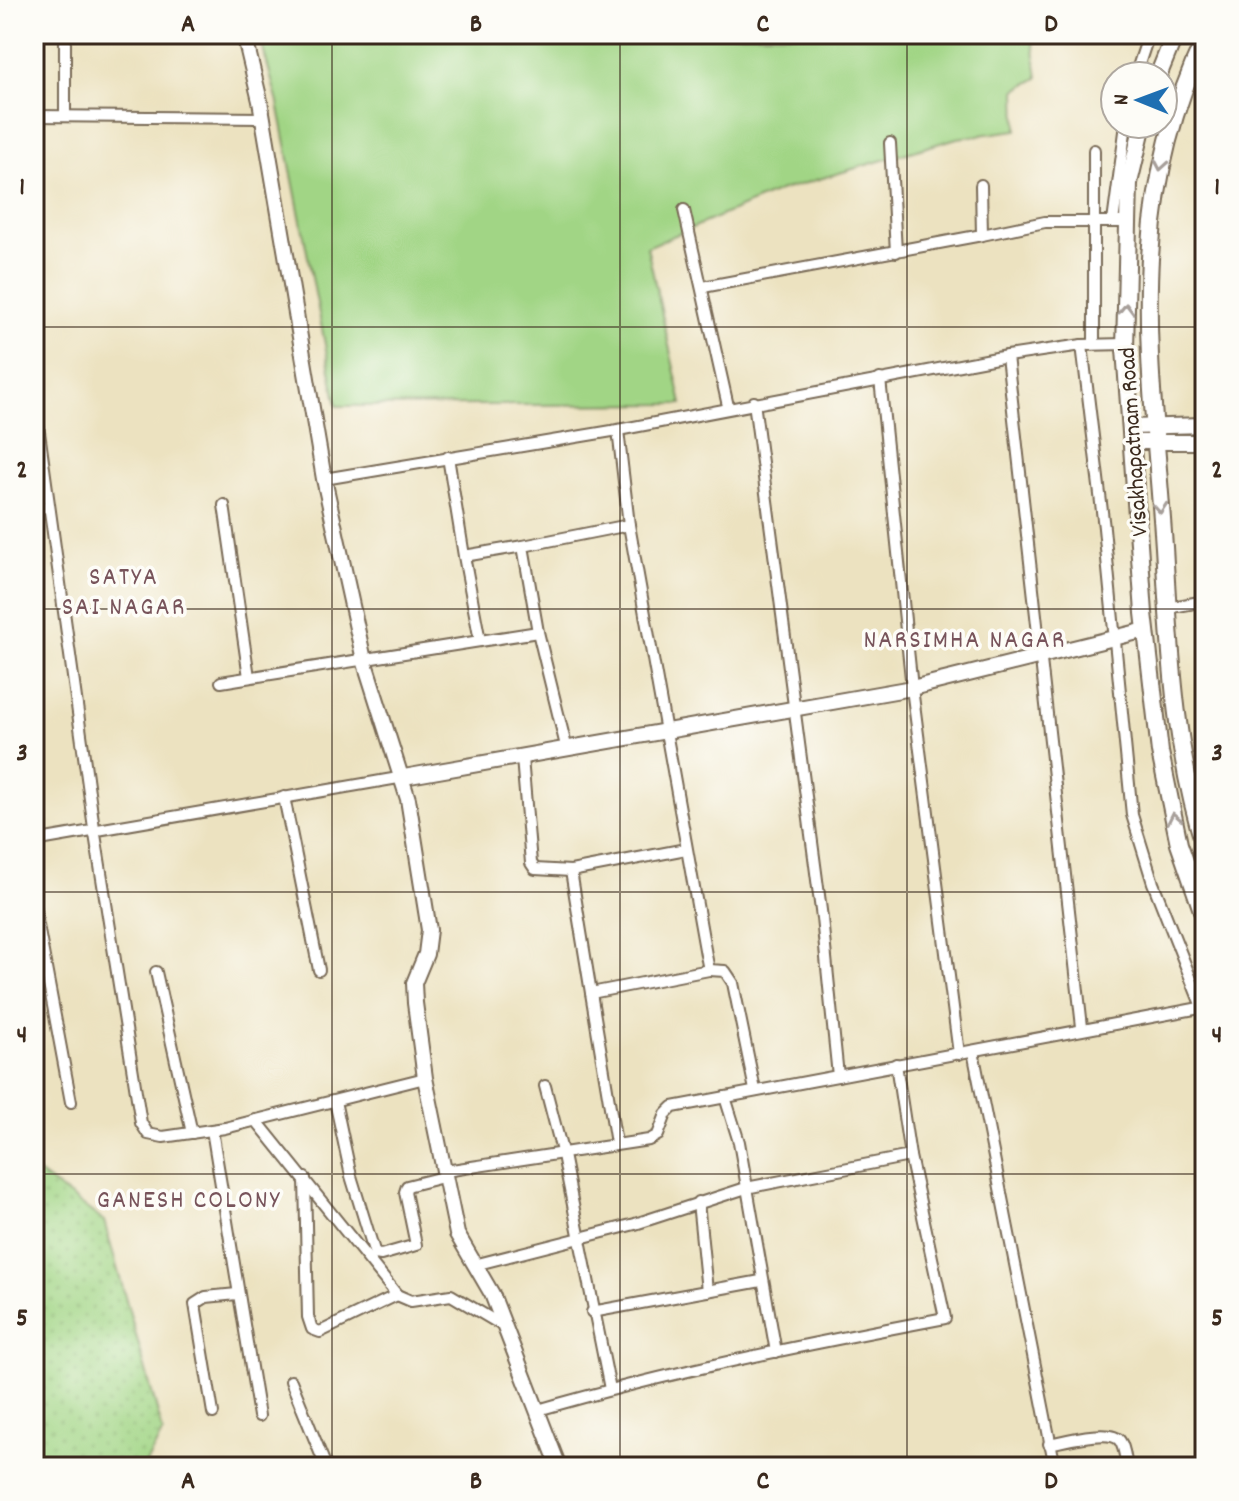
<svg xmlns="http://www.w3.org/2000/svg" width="1239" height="1501" viewBox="0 0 1239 1501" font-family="Dekko,sans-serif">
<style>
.grass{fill:url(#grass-dots);stroke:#6e8052;stroke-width:2}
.pitch{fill:#a1d585;stroke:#6e8052;stroke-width:2}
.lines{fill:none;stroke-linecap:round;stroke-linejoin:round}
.minor-casing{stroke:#796a57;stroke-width:14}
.secondary-casing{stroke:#796a57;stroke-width:18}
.primary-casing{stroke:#796a57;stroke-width:20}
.minor{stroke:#fff;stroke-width:10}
.secondary{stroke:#fff;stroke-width:14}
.primary{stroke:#fff;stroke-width:16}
.oneway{stroke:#a79f9a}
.grid{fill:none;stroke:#3b2a1e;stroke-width:2;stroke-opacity:0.55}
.labels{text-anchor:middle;stroke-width:7;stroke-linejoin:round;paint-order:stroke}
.street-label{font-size:24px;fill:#3b2a1e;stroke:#fdfcf7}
.neighbourhood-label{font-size:26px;letter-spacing:2px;fill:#78545b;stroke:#fdfcf7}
.neatline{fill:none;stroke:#3b2a1e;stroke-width:3}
.grid-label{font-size:26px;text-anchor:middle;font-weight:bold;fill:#3b2a1e}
</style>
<defs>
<pattern id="grass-dots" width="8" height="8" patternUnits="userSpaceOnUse" patternTransform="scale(2)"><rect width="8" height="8" fill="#a1d585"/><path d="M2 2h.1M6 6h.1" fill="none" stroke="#8cb772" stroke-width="1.8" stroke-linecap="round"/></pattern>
</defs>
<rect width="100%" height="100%" fill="#fdfcf7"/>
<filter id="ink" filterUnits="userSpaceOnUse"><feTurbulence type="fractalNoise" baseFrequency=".0125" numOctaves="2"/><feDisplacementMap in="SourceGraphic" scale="16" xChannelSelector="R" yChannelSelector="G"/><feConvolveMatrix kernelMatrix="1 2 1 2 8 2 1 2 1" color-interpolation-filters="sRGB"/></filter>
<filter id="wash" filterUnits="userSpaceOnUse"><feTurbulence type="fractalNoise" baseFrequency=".006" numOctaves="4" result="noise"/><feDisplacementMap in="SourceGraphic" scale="32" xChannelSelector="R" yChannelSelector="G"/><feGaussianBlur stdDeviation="1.8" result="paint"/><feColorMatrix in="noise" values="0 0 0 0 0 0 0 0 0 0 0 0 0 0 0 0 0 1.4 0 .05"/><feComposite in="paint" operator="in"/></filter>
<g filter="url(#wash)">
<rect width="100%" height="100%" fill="#ece2c0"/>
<path class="grass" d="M 34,1170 L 104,1221 L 163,1432 L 144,1467 L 34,1467 Z"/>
<path class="pitch" d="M 259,34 L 1032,34 L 1038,78 L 1016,90 L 1017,130 L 957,138 L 779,191 L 647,247 L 682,404 L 337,406 L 278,103 Z"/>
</g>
<g filter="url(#ink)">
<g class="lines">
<defs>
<g id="minor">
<path d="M 65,34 L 65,116"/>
<path d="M 1135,76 L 1149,34"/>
<path d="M 34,116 L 263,118"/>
<path d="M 890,143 L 896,252"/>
<path d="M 1094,150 L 1094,344"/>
<path d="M 684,210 L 728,406"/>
<path d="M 1113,222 L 1126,124"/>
<path d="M 982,235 L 1045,222 L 1128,222"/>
<path d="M 703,287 L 982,235 L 981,185"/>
<path d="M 1082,345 L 1104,528 L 1132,815 L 1153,883 L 1202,1007"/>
<path d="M 1007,356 L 1082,1027"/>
<path d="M 880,379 L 912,688 L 959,1054"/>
<path d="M 34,396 L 94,828 L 141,1123 L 148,1134 L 163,1137 L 225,1128 L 425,1078"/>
<path d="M 754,402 L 822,918 L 838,1076"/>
<path d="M 618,430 L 629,525 L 706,955 L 709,970 L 725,971 L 733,983 L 755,1090"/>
<path d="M 448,457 L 464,556 L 523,546"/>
<path d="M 324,479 L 618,430 L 1007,356 L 1082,345 L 1125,344"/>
<path d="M 224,505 L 249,677"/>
<path d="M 34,508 L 48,507"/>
<path d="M 464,556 L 480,641 L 538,632"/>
<path d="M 1167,608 L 1205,601"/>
<path d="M 221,682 L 480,641"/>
<path d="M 567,750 L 538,632 L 523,546 L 629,525"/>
<path d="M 522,758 L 531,863 L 535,869 L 571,871 L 686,849"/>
<path d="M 284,797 L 319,970"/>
<path d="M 34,841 L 404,777"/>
<path d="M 571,871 L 591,993 L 709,970"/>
<path d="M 34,904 L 71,1102"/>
<path d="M 156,972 L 192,1133"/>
<path d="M 591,993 L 616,1143"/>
<path d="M 973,1051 L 1055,1467"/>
<path d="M 545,1086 L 563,1155 L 610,1389"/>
<path d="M 725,1097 L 739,1142 L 776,1352"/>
<path d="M 335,1101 L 351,1176 L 375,1254 L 381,1255 L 416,1245 L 405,1192 L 407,1186 L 447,1176"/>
<path d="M 256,1120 L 397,1295 L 411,1301 L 451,1295 L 505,1327"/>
<path d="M 212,1130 L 259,1416"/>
<path d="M 445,1171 L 649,1140 L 658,1135 L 666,1114 L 673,1107 L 1205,1007"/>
<path d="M 305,1178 L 308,1317 L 312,1329 L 320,1332 L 397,1295"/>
<path d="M 698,1202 L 707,1291"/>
<path d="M 474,1265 L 635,1224 L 746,1188 L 910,1156"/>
<path d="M 592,1312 L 761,1281"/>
<path d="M 291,1381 L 326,1467"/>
<path d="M 538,1410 C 672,1371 808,1344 945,1318 L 910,1156 L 896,1064"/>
<path d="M 213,1413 L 195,1304 L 206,1297 L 237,1294"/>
<path d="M 1049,1444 C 1064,1441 1111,1428 1120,1441 C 1125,1448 1125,1459 1127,1467"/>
</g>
<g id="secondary">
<path d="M 244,34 L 260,101 L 324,479 L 364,660 L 408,799 L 429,930 L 426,954 L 414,983 L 415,1003 L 425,1078 L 457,1234 L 492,1294 L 559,1467"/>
<path d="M 1130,427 L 1205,425"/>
<path d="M 1131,442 L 1205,442"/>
<path d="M 404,777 L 912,688 L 1146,630"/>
</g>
<g id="primary">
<path d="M 1205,39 C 1122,212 1152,365 1164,547 C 1170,646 1174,751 1205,847"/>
<path d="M 1158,76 L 1175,34"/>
<path d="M 1143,124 L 1129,183 L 1125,349 L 1144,613 L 1160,752 L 1179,844 L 1205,919"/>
</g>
</defs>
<use href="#minor" class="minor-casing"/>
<use href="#secondary" class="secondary-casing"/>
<use href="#primary" class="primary-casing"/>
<use href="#minor" class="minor"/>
<use href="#secondary" class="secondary"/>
<use href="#primary" class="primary"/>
</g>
<defs><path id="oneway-chevron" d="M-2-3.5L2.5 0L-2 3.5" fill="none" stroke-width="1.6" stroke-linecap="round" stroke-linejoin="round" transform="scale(2)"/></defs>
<g class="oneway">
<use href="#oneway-chevron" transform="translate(1161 165) rotate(100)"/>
<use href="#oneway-chevron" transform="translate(1126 309) rotate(-89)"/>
<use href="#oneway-chevron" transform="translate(1160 508) rotate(85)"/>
<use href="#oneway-chevron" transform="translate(1174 818) rotate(-102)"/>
</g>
</g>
<path class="grid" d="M 332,34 L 332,1467M 620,34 L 620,1467M 907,34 L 907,1467M 34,327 L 1205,327M 34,609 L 1205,609M 34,892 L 1205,892M 34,1174 L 1205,1174"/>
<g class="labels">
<g class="street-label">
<text transform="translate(1132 442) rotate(-94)" y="8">Visakhapatnam Road</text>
</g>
<g class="neighbourhood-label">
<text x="124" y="584">SATYA<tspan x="124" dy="30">SAI NAGAR</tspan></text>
<text x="965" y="647">NARSIMHA NAGAR</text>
<text x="189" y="1207">GANESH COLONY</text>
</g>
</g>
<rect width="1239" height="1501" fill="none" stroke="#fdfcf7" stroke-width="88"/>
<g transform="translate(1139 100) rotate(271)"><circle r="38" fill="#fdfcf7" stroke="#afa8a0" stroke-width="2"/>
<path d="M0-6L14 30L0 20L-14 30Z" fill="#1f6fb2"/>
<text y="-12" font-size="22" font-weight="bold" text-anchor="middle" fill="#3b2a1e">N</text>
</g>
<rect x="44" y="44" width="1151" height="1413" class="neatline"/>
<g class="grid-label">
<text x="188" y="31">A</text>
<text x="476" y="31">B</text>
<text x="763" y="31">C</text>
<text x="1051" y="31">D</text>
<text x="22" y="194">1</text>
<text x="1217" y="194">1</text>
<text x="22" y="477">2</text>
<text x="1217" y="477">2</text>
<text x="22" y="760">3</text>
<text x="1217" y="760">3</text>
<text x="22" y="1042">4</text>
<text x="1217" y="1042">4</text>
<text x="22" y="1325">5</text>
<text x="1217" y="1325">5</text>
<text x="188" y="1488">A</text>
<text x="476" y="1488">B</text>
<text x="763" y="1488">C</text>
<text x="1051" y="1488">D</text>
</g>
</svg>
